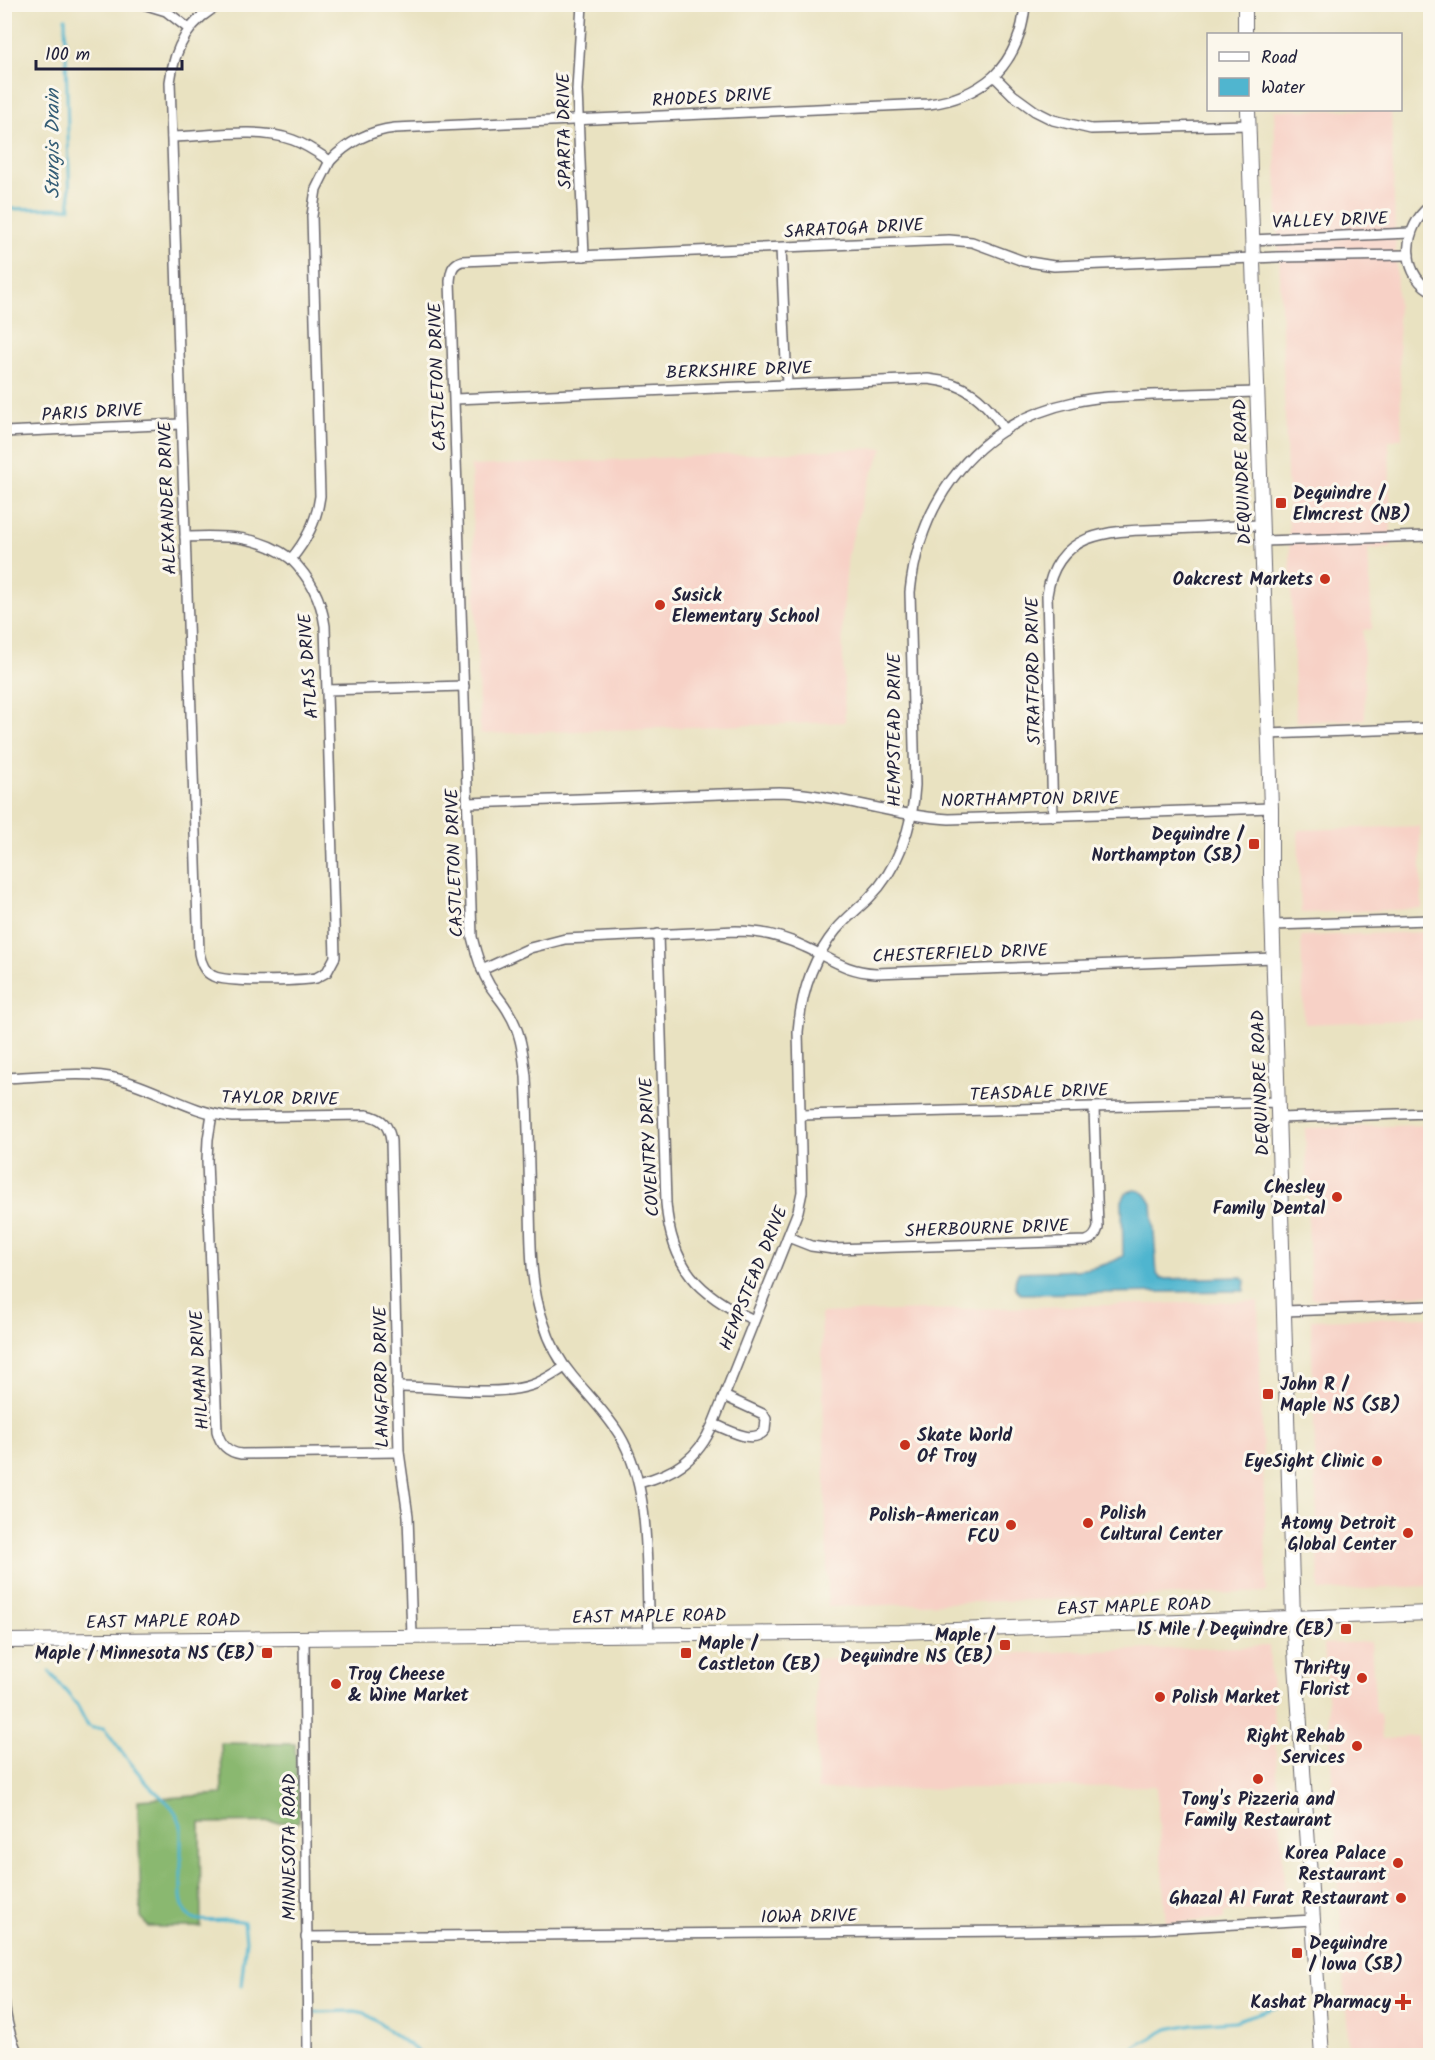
<svg xmlns="http://www.w3.org/2000/svg" width="1435" height="2060" viewBox="0 0 1435 2060" font-family="Kalam,sans-serif">
<style>
.built{fill:#f7d1c6}
.forest{fill:#8ab870;stroke:#566d56;stroke-width:1.5}
.water{fill:#50b5cf;stroke:#396c85;stroke-width:1.5}
.lines{fill:none;stroke-linecap:round;stroke-linejoin:round}
.stream{stroke:#50b5cf;stroke-width:3}
.minor-casing{stroke:#68656a;stroke-width:12}
.secondary-casing{stroke:#68656a;stroke-width:16}
.minor{stroke:#fff;stroke-width:9}
.secondary{stroke:#fff;stroke-width:14}
.poi-dot{fill:#c8321e;stroke:#fbf7ec;stroke-width:2}
.labels{text-anchor:middle;stroke-width:6;stroke-linejoin:round;paint-order:stroke}
.street-label{font-size:18px;fill:#22223b;stroke:#fbf7ec}
.poi-label{font-size:18px;font-weight:bold;fill:#22223b;stroke:#fbf7ec;text-anchor:end}
.water-label{font-size:20px;font-style:italic;fill:#345d76;stroke:#fbf7ec}
</style>
<rect width="100%" height="100%" fill="#fbf7ec"/>
<filter id="ink" filterUnits="userSpaceOnUse"><feTurbulence type="fractalNoise" baseFrequency=".0167" numOctaves="2"/><feDisplacementMap in="SourceGraphic" scale="12" xChannelSelector="R" yChannelSelector="G"/><feConvolveMatrix kernelMatrix="1 2 1 2 8 2 1 2 1" color-interpolation-filters="sRGB"/></filter>
<filter id="wash" filterUnits="userSpaceOnUse"><feTurbulence type="fractalNoise" baseFrequency=".008" numOctaves="4" result="noise"/><feDisplacementMap in="SourceGraphic" scale="24" xChannelSelector="R" yChannelSelector="G"/><feGaussianBlur stdDeviation="1.35" result="paint"/><feColorMatrix in="noise" values="0 0 0 0 0 0 0 0 0 0 0 0 0 0 0 0 0 1.4 0 .05"/><feComposite in="paint" operator="in"/></filter>
<g filter="url(#wash)">
<rect width="100%" height="100%" fill="#e9e2c1"/>
<g class="built">
<path d="M 1274,110 L 1391,110 L 1402,438 L 1389,441 L 1391,548 L 1368,549 L 1372,629 L 1363,630 L 1365,719 L 1296,722 Z"/>
<path d="M 883,448 L 864,494 L 848,554 L 842,622 L 845,722 L 480,734 L 471,466 Z"/>
<path d="M 1420,826 L 1422,909 L 1301,913 L 1298,830 Z"/>
<path d="M 1430,932 L 1430,1019 L 1304,1024 L 1301,936 Z"/>
<path d="M 1430,1125 L 1430,1295 L 1311,1299 L 1305,1128 Z"/>
<path d="M 1258,1301 L 1267,1592 L 828,1607 L 821,1313 Z"/>
<path d="M 1430,1317 L 1430,1586 L 1319,1591 L 1311,1320 Z"/>
<path d="M 1371,1642 L 1376,1713 L 1380,1713 L 1382,1739 L 1417,1736 L 1420,1767 L 1430,1767 L 1430,2055 L 1349,2055 L 1324,1644 Z"/>
<path d="M 1269,1646 L 1286,1909 L 1224,1912 L 1224,1919 L 1166,1923 L 1156,1786 L 818,1790 L 814,1659 Z"/>
</g>
<path class="forest" d="M 221,1743 L 295,1744 L 299,1822 L 200,1823 L 201,1927 L 149,1927 L 141,1917 L 138,1800 L 222,1794 Z"/>
<path class="water" d="M 1133,1190 C 1144,1190 1147,1195 1152,1204 L 1157,1274 L 1161,1279 L 1241,1277 L 1245,1280 L 1244,1291 L 1020,1294 C 1013,1287 1014,1280 1019,1272 C 1054,1270 1093,1275 1123,1256 L 1122,1201 L 1126,1193 Z"/>
<g class="lines">
<g class="stream">
<path d="M 4,209 L 70,208 L 65,18"/>
<path d="M 9,1620 L 10,1621"/>
<path d="M 41,1660 L 42,1662"/>
<path d="M 49,1671 L 77,1705 L 88,1726 L 92,1728 L 104,1728 C 117,1746 131,1764 145,1781 C 158,1797 174,1802 181,1825 L 181,1896 C 185,1935 220,1914 244,1922 L 246,1940 L 241,1986"/>
<path d="M 315,2012 L 355,2011 L 365,2013 L 424,2056"/>
<path d="M 1127,2056 L 1136,2046 L 1168,2029 L 1193,2024 L 1235,2021 L 1283,2005 L 1289,2005"/>
</g>
</g>
</g>
<g filter="url(#ink)">
<g class="lines">
<defs>
<g id="minor">
<path d="M 143,4 L 166,11 L 189,29"/>
<path d="M 222,4 C 190,18 174,48 170,82 L 199,953 C 201,963 204,972 213,976 C 226,983 299,981 316,978 L 327,972 L 335,957 L 325,626 C 321,598 310,578 291,559 C 307,540 317,520 320,496 L 312,216 L 316,189 L 330,161"/>
<path d="M 582,4 L 577,90 L 584,256"/>
<path d="M 994,76 C 1014,56 1023,33 1025,4"/>
<path d="M 172,137 C 209,136 258,127 293,140 C 307,145 318,153 330,161 C 348,142 368,131 395,128 L 929,104 C 954,101 974,93 994,76 L 1013,95 L 1035,111 L 1053,120 L 1091,129 L 1248,125"/>
<path d="M 1430,206 C 1404,226 1399,271 1430,290"/>
<path d="M 1251,240 L 1410,233"/>
<path d="M 781,248 L 787,385"/>
<path d="M 455,399 L 928,379 C 967,383 984,399 1005,430"/>
<path d="M 4,432 L 181,424"/>
<path d="M 185,537 C 224,536 258,534 291,559"/>
<path d="M 1263,541 L 1430,536"/>
<path d="M 327,690 L 464,686"/>
<path d="M 1268,734 L 1430,728"/>
<path d="M 468,803 L 779,792 C 837,794 892,816 949,819 L 1271,808"/>
<path d="M 1053,816 L 1047,595 C 1057,527 1116,531 1169,529 C 1200,528 1231,526 1261,525"/>
<path d="M 1273,925 L 1430,920"/>
<path d="M 658,934 L 666,1203 C 671,1266 698,1295 754,1320"/>
<path d="M 482,970 L 530,948 L 565,939 L 736,931 C 761,931 783,936 805,947 C 832,959 844,971 876,973 L 1274,958"/>
<path d="M 4,1078 C 38,1077 87,1070 119,1079 C 158,1089 191,1113 232,1117 L 366,1115 C 382,1118 389,1125 391,1141 L 399,1452 L 408,1516 L 412,1636"/>
<path d="M 212,1114 L 208,1139 L 207,1160 L 217,1431 C 220,1444 227,1452 241,1454 L 399,1452"/>
<path d="M 801,1115 L 1278,1102"/>
<path d="M 1279,1118 L 1430,1113"/>
<path d="M 788,1237 L 811,1246 L 833,1249 L 1086,1241 C 1093,1239 1096,1235 1098,1228 L 1094,1108"/>
<path d="M 1284,1311 L 1430,1306"/>
<path d="M 397,1387 C 438,1386 493,1398 532,1385 C 544,1381 555,1373 565,1367"/>
<path d="M 713,1424 C 728,1429 753,1446 765,1430 L 766,1419 L 763,1414 L 724,1396"/>
<path d="M 639,1483 C 676,1473 698,1459 713,1424 L 798,1211 L 802,1192 L 798,1032 C 801,995 812,959 836,930 C 846,918 858,909 869,898 C 898,869 913,826 915,785 L 910,592 C 920,497 979,422 1074,402 C 1100,396 1126,396 1152,395 C 1187,394 1222,393 1257,392"/>
<path d="M 649,1634 C 645,1570 653,1490 619,1434 C 606,1413 589,1396 573,1377 C 559,1361 549,1341 543,1321 C 530,1285 531,1246 530,1208 C 529,1164 528,1120 526,1076 C 523,1054 521,1032 509,1013 C 504,1003 496,995 490,986 C 481,971 476,954 472,937 L 450,281 C 451,271 452,264 462,261 L 949,240 L 972,242 L 1023,261 L 1054,266 L 1278,257 L 1409,255"/>
<path d="M 304,1637 L 308,2056"/>
<path d="M 306,1937 L 1017,1931 L 1145,1929 L 1313,1920"/>
<path d="M 4,2001 C 6,2021 10,2038 19,2056"/>
</g>
<g id="secondary">
<path d="M 1245,4 L 1245,34"/>
<path d="M 1248,110 L 1271,808 L 1271,874 L 1293,1619 L 1322,2056"/>
<path d="M 4,1641 L 900,1632 L 1430,1613"/>
</g>
</defs>
<use href="#minor" class="minor-casing"/>
<use href="#secondary" class="secondary-casing"/>
<use href="#minor" class="minor"/>
<use href="#secondary" class="secondary"/>
</g>
</g>
<g class="poi-dot">
<rect x="1275" y="497" width="12" height="12" rx="3"/>
<circle cx="1325" cy="579" r="6"/>
<circle cx="660" cy="605" r="6"/>
<rect x="1248" y="838" width="12" height="12" rx="3"/>
<circle cx="1337" cy="1197" r="6"/>
<rect x="1262" y="1388" width="12" height="12" rx="3"/>
<circle cx="905" cy="1445" r="6"/>
<circle cx="1377" cy="1461" r="6"/>
<circle cx="1088" cy="1523" r="6"/>
<circle cx="1011" cy="1525" r="6"/>
<circle cx="1408" cy="1533" r="6"/>
<rect x="1340" y="1623" width="12" height="12" rx="3"/>
<rect x="999" y="1639" width="12" height="12" rx="3"/>
<rect x="261" y="1647" width="12" height="12" rx="3"/>
<rect x="680" y="1647" width="12" height="12" rx="3"/>
<circle cx="1362" cy="1678" r="6"/>
<circle cx="336" cy="1684" r="6"/>
<circle cx="1160" cy="1697" r="6"/>
<circle cx="1357" cy="1746" r="6"/>
<circle cx="1258" cy="1779" r="6"/>
<circle cx="1398" cy="1863" r="6"/>
<circle cx="1401" cy="1898" r="6"/>
<rect x="1291" y="1947" width="12" height="12" rx="3"/>
<path d="M1400 1993h6v6h6v6h-6v6h-6v-6h-6v-6h6z"/>
</g>
<g class="labels">
<g class="street-label">
<text transform="translate(712 97) rotate(-3)" y="6">RHODES DRIVE</text>
<text transform="translate(564 131) rotate(-91)" y="6">SPARTA DRIVE</text>
<text transform="translate(1330 220) rotate(-2)" y="6">VALLEY DRIVE</text>
<text transform="translate(854 228) rotate(-3)" y="6">SARATOGA DRIVE</text>
<text transform="translate(739 370) rotate(-2)" y="6">BERKSHIRE DRIVE</text>
<text transform="translate(437 377) rotate(-92)" y="6">CASTLETON DRIVE</text>
<text transform="translate(92 412) rotate(-3)" y="6">PARIS DRIVE</text>
<text transform="translate(1242 472) rotate(-92)" y="6">DEQUINDRE ROAD</text>
<text transform="translate(167 498) rotate(-92)" y="6">ALEXANDER DRIVE</text>
<text transform="translate(308 666) rotate(-94)" y="6">ATLAS DRIVE</text>
<text transform="translate(1033 671) rotate(-91)" y="6">STRATFORD DRIVE</text>
<text transform="translate(894 730) rotate(-90)" y="6">HEMPSTEAD DRIVE</text>
<text transform="translate(1030 799) rotate(-1)" y="6">NORTHAMPTON DRIVE</text>
<text transform="translate(454 863) rotate(-92)" y="6">CASTLETON DRIVE</text>
<text transform="translate(960 953) rotate(-2)" y="6">CHESTERFIELD DRIVE</text>
<text transform="translate(1260 1083) rotate(-92)" y="6">DEQUINDRE ROAD</text>
<text transform="translate(1039 1092) rotate(-2)" y="6">TEASDALE DRIVE</text>
<text transform="translate(280 1098) rotate(1)" y="6">TAYLOR DRIVE</text>
<text transform="translate(649 1147) rotate(-93)" y="6">COVENTRY DRIVE</text>
<text transform="translate(987 1228) rotate(-2)" y="6">SHERBOURNE DRIVE</text>
<text transform="translate(753 1278) rotate(-68)" y="6">HEMPSTEAD DRIVE</text>
<text transform="translate(199 1370) rotate(-93)" y="6">HILMAN DRIVE</text>
<text transform="translate(381 1377) rotate(-91)" y="6">LANGFORD DRIVE</text>
<text transform="translate(1134 1606) rotate(-2)" y="6">EAST MAPLE ROAD</text>
<text transform="translate(649 1616) rotate(-1)" y="6">EAST MAPLE ROAD</text>
<text transform="translate(163 1621) rotate(-1)" y="6">EAST MAPLE ROAD</text>
<text transform="translate(289 1847) rotate(-90)" y="6">MINNESOTA ROAD</text>
<text transform="translate(809 1916) rotate(-1)" y="6">IOWA DRIVE</text>
</g>
<g class="poi-label">
<text x="1293" y="499" text-anchor="start">Dequindre /<tspan x="1293" dy="21">Elmcrest (NB)</tspan></text>
<text x="1313" y="585">Oakcrest Markets</text>
<text x="672" y="601" text-anchor="start">Susick<tspan x="672" dy="21">Elementary School</tspan></text>
<text x="1242" y="840">Dequindre /<tspan x="1242" dy="21">Northampton (SB)</tspan></text>
<text x="1325" y="1193">Chesley<tspan x="1325" dy="21">Family Dental</tspan></text>
<text x="1280" y="1390" text-anchor="start">John R /<tspan x="1280" dy="21">Maple NS (SB)</tspan></text>
<text x="917" y="1441" text-anchor="start">Skate World<tspan x="917" dy="21">Of Troy</tspan></text>
<text x="1365" y="1467">EyeSight Clinic</text>
<text x="1100" y="1519" text-anchor="start">Polish<tspan x="1100" dy="21">Cultural Center</tspan></text>
<text x="999" y="1521">Polish-American<tspan x="999" dy="21">FCU</tspan></text>
<text x="1396" y="1529">Atomy Detroit<tspan x="1396" dy="21">Global Center</tspan></text>
<text x="1334" y="1635">15 Mile / Dequindre (EB)</text>
<text x="993" y="1641">Maple /<tspan x="993" dy="21">Dequindre NS (EB)</tspan></text>
<text x="698" y="1649" text-anchor="start">Maple /<tspan x="698" dy="21">Castleton (EB)</tspan></text>
<text x="255" y="1659">Maple / Minnesota NS (EB)</text>
<text x="1350" y="1674">Thrifty<tspan x="1350" dy="21">Florist</tspan></text>
<text x="348" y="1680" text-anchor="start">Troy Cheese<tspan x="348" dy="21">&amp; Wine Market</tspan></text>
<text x="1172" y="1703" text-anchor="start">Polish Market</text>
<text x="1345" y="1742">Right Rehab<tspan x="1345" dy="21">Services</tspan></text>
<text x="1258" y="1805" text-anchor="middle">Tony's Pizzeria and<tspan x="1258" dy="21">Family Restaurant</tspan></text>
<text x="1386" y="1859">Korea Palace<tspan x="1386" dy="21">Restaurant</tspan></text>
<text x="1389" y="1904">Ghazal Al Furat Restaurant</text>
<text x="1309" y="1949" text-anchor="start">Dequindre<tspan x="1309" dy="21">/ Iowa (SB)</tspan></text>
<text x="1391" y="2008">Kashat Pharmacy</text>
</g>
<g class="water-label">
<text transform="translate(52 144) rotate(-90)" y="7">Sturgis Drain</text>
</g>
</g>
<rect width="1435" height="2060" fill="none" stroke="#fbf7ec" stroke-width="24"/>
<rect x="1207" y="33" width="195" height="78" fill="#fbf7ec" stroke="#a4a2a5" stroke-width="1.5"/>
<rect x="1219" y="52" width="30" height="9" fill="#ffffff" stroke="#a4a2a5" stroke-width="1.5"/>
<text x="1261" y="63" font-size="18" fill="#22223b">Road</text>
<rect x="1219" y="78" width="30" height="18" fill="#50b5cf" stroke="#a4a2a5" stroke-width="1.5"/>
<text x="1261" y="93" font-size="18" fill="#22223b">Water</text>
<path d="M36 60v9h146v-9" fill="none" stroke="#22223b" stroke-width="3"/>
<text x="45" y="60" font-size="18" fill="#22223b" stroke="#fbf7ec" stroke-width="4.5" paint-order="stroke">100 m</text>
</svg>
